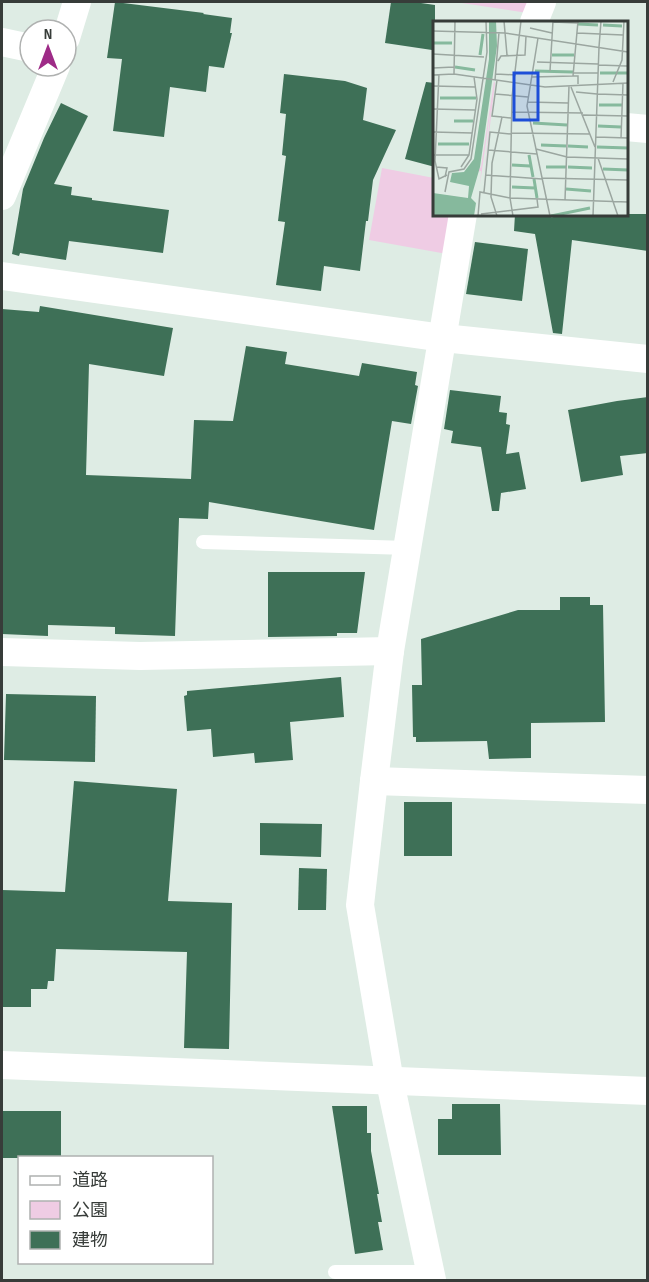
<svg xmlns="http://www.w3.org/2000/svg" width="649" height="1282" viewBox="0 0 649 1282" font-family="'Sofia Sans Condensed','Noto Sans JP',sans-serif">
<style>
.green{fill:#efcce4}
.building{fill:#3e7057}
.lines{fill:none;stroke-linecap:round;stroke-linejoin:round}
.service{stroke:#fff;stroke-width:14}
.minor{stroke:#fff;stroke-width:28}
.inset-river{fill:none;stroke:#86b99d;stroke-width:3}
.inset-road{fill:none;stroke:#9ba6a0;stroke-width:1.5}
.view{fill:#1d4ed8;fill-opacity:0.15;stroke:#1d4ed8;stroke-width:3}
.inset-edge{fill:none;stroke:#373c39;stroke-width:3}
</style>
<rect width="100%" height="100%" fill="#deece4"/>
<g class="green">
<path d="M 455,2 L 532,2 L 528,13 Z"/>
<path d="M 382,168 L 434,178 L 434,214 L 455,215 L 447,254 L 369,240 Z"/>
</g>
<g class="building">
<path d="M 115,2 L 204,13 L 203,14 L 232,18 L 230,33 L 232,33 L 224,68 L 209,66 L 206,92 L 170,87 L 164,137 L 113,131 L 122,59 L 107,58 Z"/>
<path d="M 391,2 L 414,2 L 435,5 L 435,31 L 432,50 L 385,43 Z"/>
<path d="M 284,74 L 345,81 L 367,88 L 363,120 L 396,130 L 373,180 L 368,221 L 366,221 L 360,271 L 324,266 L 321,291 L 276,285 L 285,222 L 278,221 L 286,156 L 282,155 L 286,114 L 280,113 Z"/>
<path d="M 426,82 L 435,83 L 435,167 L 405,159 Z"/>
<path d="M 61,103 L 88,116 L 54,184 L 72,187 L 71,195 L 92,198 L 92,200 L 169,210 L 163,253 L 69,241 L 66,260 L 20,253 L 19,256 L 12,254 L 23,189 L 44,138 Z"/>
<path d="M 515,214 L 648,214 L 648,251 L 572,240 L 562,334 L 553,333 L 535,234 L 514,231 Z"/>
<path d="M 475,242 L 528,249 L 522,301 L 466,294 Z"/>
<path d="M 40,306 L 173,328 L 164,376 L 89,364 L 86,475 L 191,479 L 194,420 L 233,421 L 246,346 L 287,352 L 285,364 L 359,376 L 362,363 L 417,372 L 415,385 L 418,386 L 411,424 L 392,421 L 374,530 L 209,502 L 208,519 L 179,518 L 175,636 L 115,634 L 115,627 L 48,625 L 48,636 L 2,634 L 2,309 L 39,312 Z"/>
<path d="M 450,390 L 501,396 L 499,412 L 507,413 L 506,424 L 510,425 L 506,454 L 519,452 L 526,489 L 501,493 L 499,511 L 492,511 L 481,447 L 451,443 L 453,431 L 444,429 Z"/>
<path d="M 648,397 L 648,453 L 620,456 L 623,475 L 581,482 L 568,410 L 617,401 Z"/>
<path d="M 268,572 L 365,572 L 357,633 L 337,633 L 337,636 L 268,637 Z"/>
<path d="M 560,597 L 590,597 L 590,605 L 603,605 L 605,722 L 531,723 L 531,758 L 489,759 L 487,741 L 416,742 L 416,737 L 413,737 L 412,685 L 422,685 L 421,639 L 518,610 L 560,610 Z"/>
<path d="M 341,677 L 344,717 L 290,722 L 293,760 L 255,763 L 254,753 L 213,757 L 211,729 L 187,731 L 184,696 L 187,695 L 187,691 Z"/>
<path d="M 6,694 L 96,696 L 95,762 L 4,760 Z"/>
<path d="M 74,781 L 177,789 L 168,901 L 232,903 L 229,1049 L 184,1048 L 187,952 L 56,949 L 54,981 L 48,981 L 47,989 L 31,989 L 31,1007 L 2,1007 L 2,890 L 65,892 Z"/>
<rect x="404" y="802" width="48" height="54"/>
<path d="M 260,823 L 322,824 L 321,857 L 260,855 Z"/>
<path d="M 299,868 L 327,869 L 326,910 L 298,910 Z"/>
<path d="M 452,1104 L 500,1104 L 501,1155 L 438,1155 L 438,1119 L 452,1119 Z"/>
<path d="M 332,1106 L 367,1106 L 367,1133 L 371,1133 L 371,1151 L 379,1194 L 377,1194 L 382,1222 L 378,1222 L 383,1250 L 355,1254 Z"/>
<rect x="2" y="1111" width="59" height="47"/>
</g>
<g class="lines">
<g class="service">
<path d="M 203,542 L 408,548"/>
<path d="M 335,1272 L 430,1272"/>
</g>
<g class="minor">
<path d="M 534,22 L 542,2"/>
<path d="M 66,38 L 77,2"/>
<path d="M 2,42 L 30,48"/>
<path d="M 626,127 L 648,129"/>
<path d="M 2,196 L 56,66"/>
<path d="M 2,276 L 443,338 L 648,359"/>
<path d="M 2,652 L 140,656 L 390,651"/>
<path d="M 374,781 L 648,790"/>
<path d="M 2,1065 L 648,1091"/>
<path d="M 432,1280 L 390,1082 L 360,905 L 374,781 L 390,651 L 463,214"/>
</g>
</g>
<g transform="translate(433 21)">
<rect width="195" height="195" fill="#deece4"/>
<path d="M 61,60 L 62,62 L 50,164 L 58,86 L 47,163 L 48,150 L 43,151 L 48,146 Z" fill="#efcce4"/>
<path d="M 56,0 L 63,0 L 64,25 L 47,146 L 38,177 L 43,182 L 41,195 L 0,195 L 0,172 L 35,177 L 36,165 L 17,161 L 19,152 L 31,151 L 41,138 L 56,38 Z" fill="#86b99d"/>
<path class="inset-river" d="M 145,3 L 165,4M 170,4 L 189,5M 0,22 L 19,22M 47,34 L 50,13M 119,34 L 141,34M 22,46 L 42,49M 102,50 L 140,51M 167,52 L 195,52M 7,77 L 43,77M 166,84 L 189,84M 21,100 L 40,100M 100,102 L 134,104M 165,105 L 188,106M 5,123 L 36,123M 108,124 L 133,125M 135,125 L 155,126M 164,126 L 195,127M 96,134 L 100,156M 79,144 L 97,145M 113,146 L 133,146M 135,146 L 159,147M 170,148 L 195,149M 101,158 L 104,177M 79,166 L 102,167M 133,168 L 158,170M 118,195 L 157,187"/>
<path class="inset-road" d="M 71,0 L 74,34M 145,0 L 140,55 L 145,55 L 145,63M 120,1 L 144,2M 97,7 L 119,12M 0,10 L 72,12 L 195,31M 144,12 L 190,14M 105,17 L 94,85 L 117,195M 166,26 L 168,0M 0,33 L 51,36M 65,40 L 68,35 L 92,34 L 93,15M 104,41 L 165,43M 165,44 L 195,45M 0,47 L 21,46M 117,50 L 120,0M 141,52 L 165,52M 6,53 L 2,140 L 6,158 L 14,154M 21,53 L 22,0M 63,53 L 83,54M 0,54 L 21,53 L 112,66 L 195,62M 99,56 L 140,55M 62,59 L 66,11M 64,59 L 59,95 L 69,96M 180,61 L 189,39 L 191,0M 0,65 L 42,66M 138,66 L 162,126M 143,71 L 164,73M 62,73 L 95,76M 164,73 L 195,74M 95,81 L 135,82M 0,88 L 42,89M 79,91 L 150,92M 150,94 L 195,95M 0,111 L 39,112M 78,112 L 157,113M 163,116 L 195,117M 188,117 L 190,62M 103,128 L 134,136 L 195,138M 55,129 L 104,133M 0,134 L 36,134M 165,137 L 185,195M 3,146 L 14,147 L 12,156M 28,146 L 36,134 L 44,78 L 41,56M 52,154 L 109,158M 109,157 L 195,159M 12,171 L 16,151 L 31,148 L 38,138 L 54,31 L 53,0M 51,171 L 57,111 L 78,113M 132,179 L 136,65M 48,193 L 105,186 L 104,178M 45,195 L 47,171 L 77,177 L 195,181M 64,195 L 58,176 L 59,142 L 69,96 L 78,97M 80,195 L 77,177 L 79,76 L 88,0M 160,195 L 166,26"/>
<path class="view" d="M 81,52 L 105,52 L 105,99 L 81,99 Z"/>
<rect width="195" height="195" class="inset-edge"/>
</g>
<rect width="649" height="1282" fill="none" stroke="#373c39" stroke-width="6"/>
<rect x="18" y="1156" width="195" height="108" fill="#ffffff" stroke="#afb1b0" stroke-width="1.5"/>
<rect x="30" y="1176" width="30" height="9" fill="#ffffff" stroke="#afb1b0" stroke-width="1.5"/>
<text x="72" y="1186" font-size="18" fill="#373c39">道路</text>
<rect x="30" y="1201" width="30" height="18" fill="#efcce4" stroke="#afb1b0" stroke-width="1.5"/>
<text x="72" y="1216" font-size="18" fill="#373c39">公園</text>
<rect x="30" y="1231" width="30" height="18" fill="#3e7057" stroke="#afb1b0" stroke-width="1.5"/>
<text x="72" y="1246" font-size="18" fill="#373c39">建物</text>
<g transform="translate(48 48)"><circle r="28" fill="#ffffff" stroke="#afb1b0" stroke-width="1.5"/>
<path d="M0-4.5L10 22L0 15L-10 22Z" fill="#9e2b87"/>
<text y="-9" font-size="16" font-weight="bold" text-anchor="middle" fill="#373c39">N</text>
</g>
</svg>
